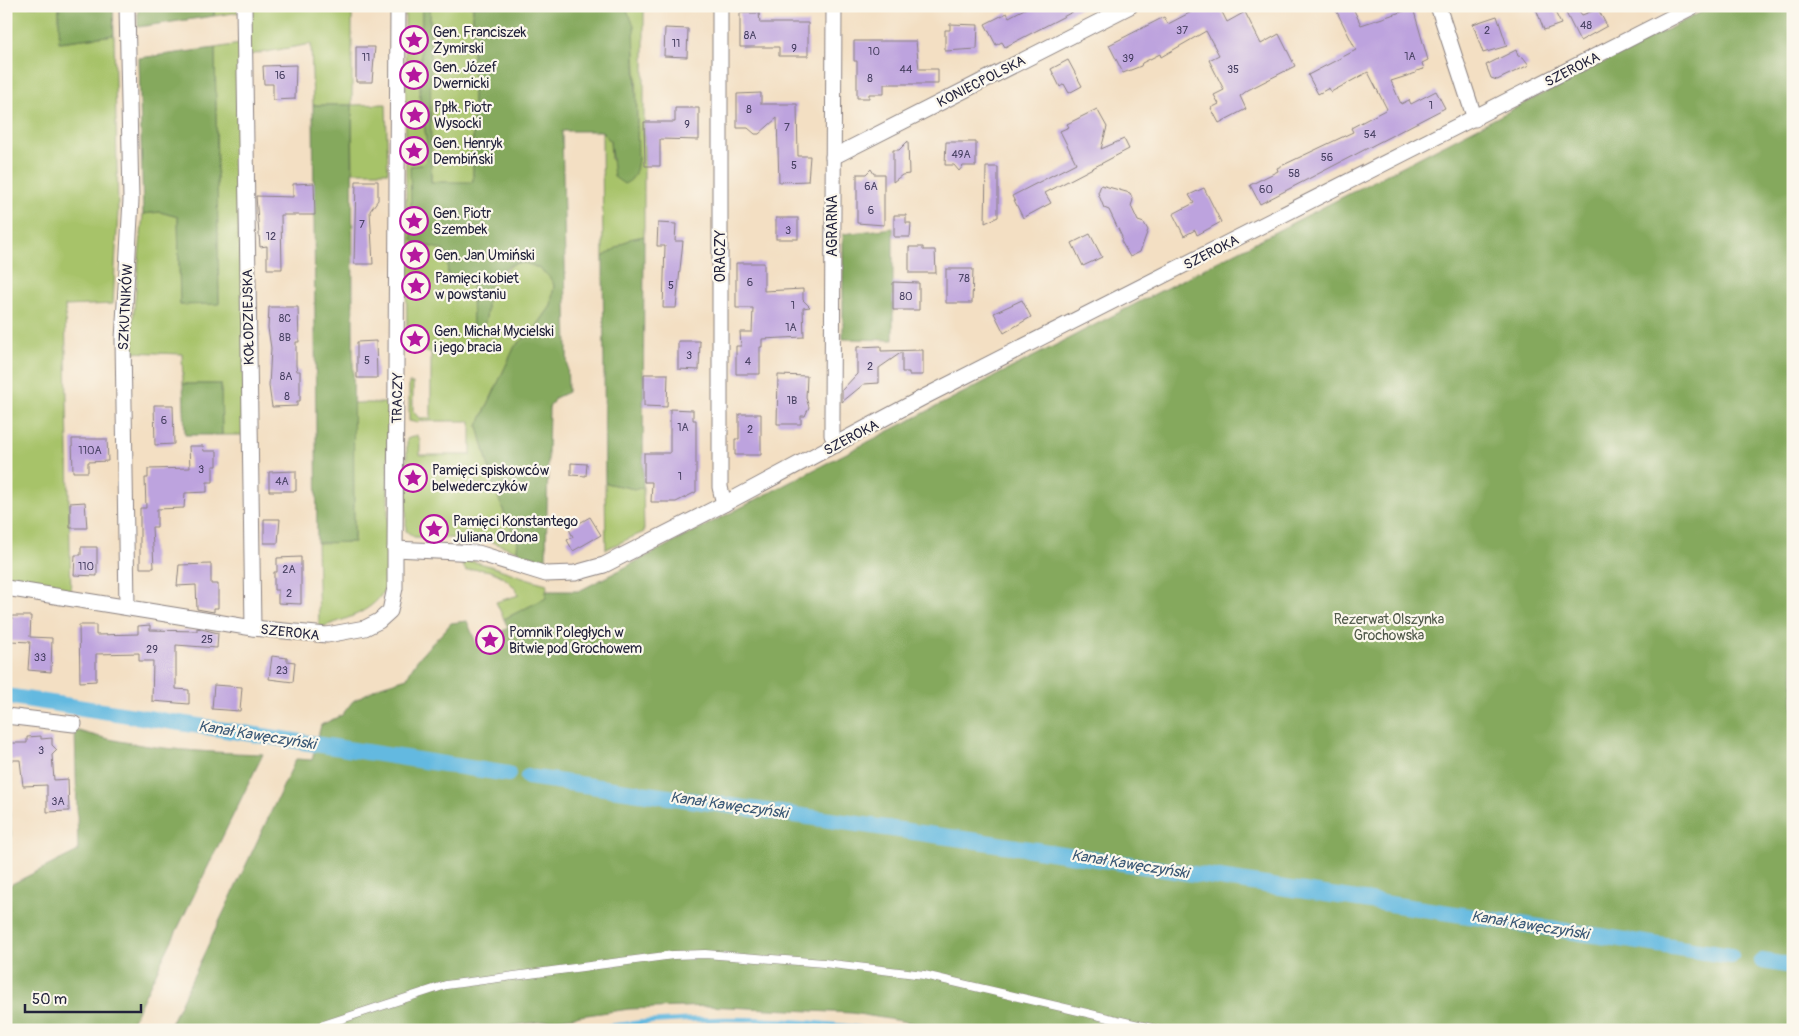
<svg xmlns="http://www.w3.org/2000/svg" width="1799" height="1036" viewBox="0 0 1799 1036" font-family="Pangolin,sans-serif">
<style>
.green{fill:#a7c369;stroke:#647252}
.forest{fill:#85a95d;stroke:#54664c}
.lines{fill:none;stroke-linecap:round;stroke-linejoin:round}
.stream{stroke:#64b9e0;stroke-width:4.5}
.canal{stroke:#64b9e0;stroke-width:16}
.building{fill:#bda3de}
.lane-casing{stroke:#8a807f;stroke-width:9}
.street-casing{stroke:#8a807f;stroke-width:17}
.lane{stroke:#fff;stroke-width:8}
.street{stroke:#fff;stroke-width:15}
.rail-casing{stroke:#22223b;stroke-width:5.5}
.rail{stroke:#fbf7ec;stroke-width:4;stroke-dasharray:11;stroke-linecap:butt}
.labels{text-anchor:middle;stroke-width:4.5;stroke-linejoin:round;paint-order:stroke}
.number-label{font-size:11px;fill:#494264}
.poi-label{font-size:14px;fill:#22223b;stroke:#fbf7ec;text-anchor:start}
.street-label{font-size:14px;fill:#22223b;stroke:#fbf7ec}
.park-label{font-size:14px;fill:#515a4b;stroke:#fbf7ec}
.water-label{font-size:15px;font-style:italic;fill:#395775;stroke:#fbf7ec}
</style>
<rect width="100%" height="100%" fill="#fbf7ec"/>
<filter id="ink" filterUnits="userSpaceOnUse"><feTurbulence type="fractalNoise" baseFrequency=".02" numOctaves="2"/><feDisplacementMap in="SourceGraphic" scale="10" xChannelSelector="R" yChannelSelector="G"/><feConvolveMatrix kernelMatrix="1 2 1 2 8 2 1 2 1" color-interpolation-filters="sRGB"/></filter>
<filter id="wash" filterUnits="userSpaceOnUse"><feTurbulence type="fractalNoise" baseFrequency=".0096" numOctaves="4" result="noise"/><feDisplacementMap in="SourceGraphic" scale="20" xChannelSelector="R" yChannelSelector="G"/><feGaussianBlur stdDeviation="1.12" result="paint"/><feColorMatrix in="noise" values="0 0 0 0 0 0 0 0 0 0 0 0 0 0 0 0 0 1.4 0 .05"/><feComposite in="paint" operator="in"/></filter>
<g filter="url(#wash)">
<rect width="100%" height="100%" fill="#f3dfc3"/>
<g class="green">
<path d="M 6,6 L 59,6 L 60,42 L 114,35 L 118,211 L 113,304 L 65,306 L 71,594 L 6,583 Z"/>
<path d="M 214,6 L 240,6 L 240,12 L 214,16 Z"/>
<path d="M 248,6 L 352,6 L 352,105 L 386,104 L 388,172 L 353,172 L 352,105 L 313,105 L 311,44 L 249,55 Z"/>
<path d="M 405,6 L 422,6 L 420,96 L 427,144 L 426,160 L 421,165 L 411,166 L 414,209 L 422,215 L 418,245 L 439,248 L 447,254 L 448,274 L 457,284 L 472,282 L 473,337 C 493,324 484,304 489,285 L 513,264 C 527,260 548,270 554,285 L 551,306 L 534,330 L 515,346 L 478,426 L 493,483 L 508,523 L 518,538 L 517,551 L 492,542 L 475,539 L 414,537 L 406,531 L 407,439 L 417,435 L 420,440 L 420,455 L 471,455 L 471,421 L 419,421 L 418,423 L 409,421 L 409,383 L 413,383 L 413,411 L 419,418 L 431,418 L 431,352 L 407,351 Z"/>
<path d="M 430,6 L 473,6 L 473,183 L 431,182 Z"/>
<path d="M 625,6 L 644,6 L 644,236 L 630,239 L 603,257 L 602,131 L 610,141 L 611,160 L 638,160 C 635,122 641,36 625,6 Z"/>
<path d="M 240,44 L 246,435 L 222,435 L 221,384 L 183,384 L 182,354 L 130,352 L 143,214 L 160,212 L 178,217 L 180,305 L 219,303 L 215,48 Z"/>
<path d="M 353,403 L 388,403 L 388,577 C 383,611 347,618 319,628 L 317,543 L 354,542 Z"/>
<path d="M 605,483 L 635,489 L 643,488 L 644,532 L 606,549 Z"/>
<path d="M 459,559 C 490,563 517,577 547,584 L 546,598 L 504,619 L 496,602 L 519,595 C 509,576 487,565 466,571 Z"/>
<path d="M 9,807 L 11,837 L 6,838 L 6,808 Z"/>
</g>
<g class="forest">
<path d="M 59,6 L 113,6 L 114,35 L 59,42 Z"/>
<path d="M 138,6 L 214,6 L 214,16 L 138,27 Z"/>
<path d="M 422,6 L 430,6 L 431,182 L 473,182 L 473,6 L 625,6 L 634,25 L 638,160 C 636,171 635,180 624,184 L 614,177 L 610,141 L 602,131 L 562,131 L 568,392 L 555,398 L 549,408 L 546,561 L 517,551 L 518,538 L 508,523 L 493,483 L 478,426 L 515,346 L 534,330 L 551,306 L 554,285 C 549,272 527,258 513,264 C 503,268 496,277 489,285 C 484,305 493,324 473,337 L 472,282 L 467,284 L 453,281 L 448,274 L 447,254 C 437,244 423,249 412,240 L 412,230 L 420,228 L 421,215 L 411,206 L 410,166 L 421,165 L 426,160 L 427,144 L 420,96 Z"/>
<path d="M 1713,6 L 1793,6 L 1793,1030 L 956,1030 L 852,1013 L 708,1006 L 629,1009 L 482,1030 L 168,1030 L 296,759 L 312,760 L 321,725 L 342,715 L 353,701 L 366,694 L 381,686 L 407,678 C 416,655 436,642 451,623 L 467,621 L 477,645 L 508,628 L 504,619 L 546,598 L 546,591 L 579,591 Z"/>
<path d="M 215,48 L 219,304 L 180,305 L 178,217 L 160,212 L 143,214 L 139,58 Z"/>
<path d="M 313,105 L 352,105 L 354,542 L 317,543 Z"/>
<path d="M 893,228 L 893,340 L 843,339 L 843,234 Z"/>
<path d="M 644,236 L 643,488 L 635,489 L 605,483 L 603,257 L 630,239 Z"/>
<path d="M 183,384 L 221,384 L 222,435 L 185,435 Z"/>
<path d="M 75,730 C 137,749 198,752 263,754 L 128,1030 L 6,1030 L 6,887 L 78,851 Z"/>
</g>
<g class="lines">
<path class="stream" d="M 579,1030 C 676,1015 779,1016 876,1030"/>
<g class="canal">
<path d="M 6,696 L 508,774"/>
<path d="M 528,777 L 984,842 L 1731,956"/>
<path d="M 1762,961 L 1793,966"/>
</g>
</g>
<g id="blocks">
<g class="building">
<path d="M 1030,6 L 1084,6 L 1005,47 L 1002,42 L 996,45 L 985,24 L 1007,13 L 1009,17 Z"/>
<path d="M 1193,6 L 1219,6 L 1227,22 L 1245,12 L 1261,44 L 1279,34 L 1295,66 L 1248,90 L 1240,96 L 1246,109 L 1219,123 L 1211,108 L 1219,104 L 1214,95 L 1224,90 L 1209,60 L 1219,55 L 1206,31 L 1161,57 L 1160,54 L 1142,63 L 1141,66 L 1123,73 L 1109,45 L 1164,17 L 1168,24 L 1195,10 Z"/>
<path d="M 1334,6 L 1352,6 L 1361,25 L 1413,8 L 1428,60 L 1422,63 L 1424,69 L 1416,71 L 1416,73 L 1391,81 L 1401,104 L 1409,100 L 1411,104 L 1436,91 L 1445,108 L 1260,204 L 1250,185 L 1278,171 L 1277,168 L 1353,132 L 1351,128 L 1387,109 L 1368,72 L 1331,92 L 1329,88 L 1318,94 L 1308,75 L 1356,50 Z"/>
<path d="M 1535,6 L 1552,6 L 1561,24 L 1544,30 Z"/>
<path d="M 1576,7 L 1582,15 L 1598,9 L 1607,26 L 1580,41 L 1566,13 Z"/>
<path d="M 740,13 L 759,13 L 760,23 L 808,23 L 808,56 L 779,56 L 779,47 L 740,47 Z"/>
<path d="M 1497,16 L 1507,46 L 1483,53 L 1473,24 Z"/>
<path d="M 950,24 L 978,25 L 977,49 L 945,51 L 945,30 L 950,30 Z"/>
<path d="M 665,28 L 688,29 L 687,57 L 664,56 Z"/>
<path d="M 854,41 L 916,41 L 919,69 L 938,69 L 938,84 L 884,84 L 884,94 L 869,94 L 869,98 L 857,98 L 857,61 L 854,61 Z"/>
<path d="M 356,47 L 375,47 L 372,82 L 356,82 Z"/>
<path d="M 1516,50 L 1518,56 L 1523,57 L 1529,65 L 1497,80 L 1491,78 L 1486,65 Z"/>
<path d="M 1068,60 L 1082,86 L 1069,93 L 1064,84 L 1060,87 L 1051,69 Z"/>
<path d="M 296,65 L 295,99 L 273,100 L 273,84 L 264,84 L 263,66 Z"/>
<path d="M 761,93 L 761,104 L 797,104 L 798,156 L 810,156 L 808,181 L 779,182 L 777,118 L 759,134 L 755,134 L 748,128 L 737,128 L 737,94 Z"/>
<path d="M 675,108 L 699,108 L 699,140 L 660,139 L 660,166 L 645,166 L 644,122 L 675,122 Z"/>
<path d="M 1097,109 L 1107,127 L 1101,149 L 1124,139 L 1129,149 L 1045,193 L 1051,203 L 1023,218 L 1012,196 L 1076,163 L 1060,131 L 1069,127 L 1067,124 Z"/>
<path d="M 908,141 L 909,174 L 902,175 L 893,182 L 893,150 L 899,150 Z"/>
<path d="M 946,142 L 976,142 L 976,166 L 963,166 L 959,171 L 954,165 L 945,165 Z"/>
<path d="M 986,167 L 998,167 L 998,217 L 985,223 Z"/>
<path d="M 871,169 L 874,174 L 884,174 L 884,225 L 857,223 L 857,174 L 866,174 Z"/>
<path d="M 356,181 L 378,181 L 378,200 L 370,211 L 373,264 L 354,264 Z"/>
<path d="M 314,183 L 315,215 L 281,215 L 282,269 L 267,269 L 267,246 L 260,247 L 256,196 L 293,197 L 293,184 Z"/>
<path d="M 1101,185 L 1130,193 L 1133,200 L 1131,206 L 1138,221 L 1144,223 L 1148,230 L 1140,252 L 1130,257 L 1121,241 L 1122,237 L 1109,210 L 1104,208 L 1098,193 Z"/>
<path d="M 1204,188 L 1221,222 L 1197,235 L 1195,230 L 1184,236 L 1173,214 L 1194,203 L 1189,195 Z"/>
<path d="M 894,215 L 906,215 L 906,223 L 911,223 L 910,237 L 894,237 Z"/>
<rect x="776" y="218" width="22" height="21"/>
<path d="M 658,223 L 676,224 L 675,241 L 683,241 L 676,308 L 663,308 L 665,246 L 657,246 Z"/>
<path d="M 1090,234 L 1102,257 L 1083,266 L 1072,243 Z"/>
<path d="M 909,247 L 923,247 L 923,250 L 935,250 L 936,273 L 909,273 Z"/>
<path d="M 736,263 L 764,263 L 764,291 L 803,289 L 803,300 L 810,307 L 803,308 L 804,337 L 762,339 L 762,347 L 760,347 L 760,374 L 736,374 L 736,346 L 741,346 L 740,332 L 752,332 L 753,308 L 736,308 Z"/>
<path d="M 946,269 L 973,269 L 972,303 L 946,303 Z"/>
<path d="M 893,282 L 919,283 L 919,310 L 893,310 Z"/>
<path d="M 1022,300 L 1031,317 L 1004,333 L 994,313 Z"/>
<path d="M 269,307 L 298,307 L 299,342 L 296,342 L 296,366 L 297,371 L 300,371 L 300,401 L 297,401 L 297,406 L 272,407 L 269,386 L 271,348 L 268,328 Z"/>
<path d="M 376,341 L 377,378 L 357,378 L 357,342 Z"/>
<path d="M 678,341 L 700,341 L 699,370 L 678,369 Z"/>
<path d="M 881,346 L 881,351 L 923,350 L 923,375 L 909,375 L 909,372 L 902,372 L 902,352 L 879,368 L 879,383 L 864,384 L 842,402 L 842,390 L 857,374 L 857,347 Z"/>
<path d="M 644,374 L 668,374 L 667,407 L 644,406 Z"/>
<path d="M 778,375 L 807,376 L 806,398 L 809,407 L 805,416 L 801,416 L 801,424 L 777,424 Z"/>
<path d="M 154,405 L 173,405 L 174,444 L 155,445 Z"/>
<path d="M 670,409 L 693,410 L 693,420 L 696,420 L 696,492 L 676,502 L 651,502 L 652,482 L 644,482 L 644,453 L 670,453 Z"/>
<path d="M 739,414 L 761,414 L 761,455 L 735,455 L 735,439 L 739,439 Z"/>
<path d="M 72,439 L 107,439 L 108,461 L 88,462 L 88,472 L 73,472 Z"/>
<path d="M 189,446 L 203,446 L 204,451 L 217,451 L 217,466 L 213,466 L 213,482 L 207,482 L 207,492 L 185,493 L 184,508 L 157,509 L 157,527 L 152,527 L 154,568 L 140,568 L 140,508 L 146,508 L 145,478 L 148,478 L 148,469 L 190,468 Z"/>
<path d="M 571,463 L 587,464 L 586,476 L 571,475 Z"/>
<path d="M 296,471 L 296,491 L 269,491 L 269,472 Z"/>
<path d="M 85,502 L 87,528 L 70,528 L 70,503 Z"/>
<path d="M 590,517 L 601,535 L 573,551 L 567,540 L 573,537 L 569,529 Z"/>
<path d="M 264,519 L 280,519 L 278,543 L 264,543 Z"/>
<path d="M 81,547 L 97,547 L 97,576 L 74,575 L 75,555 L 81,555 Z"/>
<path d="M 301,557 L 301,604 L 278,603 L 278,590 L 274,590 L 274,572 L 277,572 L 277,558 Z"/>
<path d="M 211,564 L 211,584 L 218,584 L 218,608 L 214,608 L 214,612 L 197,609 L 196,585 L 177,586 L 179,565 Z"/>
<path d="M 12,616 L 31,616 L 30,637 L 52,638 L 51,672 L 28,670 L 30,642 L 11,641 Z"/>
<path d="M 79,625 L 96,625 L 96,635 L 138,634 L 138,626 L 150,625 L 150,630 L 197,631 L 197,628 L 218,633 L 217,648 L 176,645 L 176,689 L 189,690 L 189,704 L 152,701 L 153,661 L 139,661 L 139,653 L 96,654 L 96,681 L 80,682 Z"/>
<path d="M 272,656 L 287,658 L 287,661 L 295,662 L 293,682 L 269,679 Z"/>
<path d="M 214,685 L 242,687 L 240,711 L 212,709 Z"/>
<path d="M 41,736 L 41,739 L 52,738 L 52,745 L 57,750 L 52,755 L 54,780 L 68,779 L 69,811 L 47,812 L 47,785 L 23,786 L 20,760 L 11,760 L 10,755 L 6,755 L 6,743 L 27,743 L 27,737 Z"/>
</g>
</g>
</g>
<g filter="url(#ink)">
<use href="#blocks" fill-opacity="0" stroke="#8a807f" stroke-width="1"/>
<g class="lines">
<defs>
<path id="lane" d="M 308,1030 L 446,985 L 673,955 L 705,954 L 824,963 L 924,975 L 1160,1030"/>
<g id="street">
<path d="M 127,6 L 131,200 L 123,339 L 127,607"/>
<path d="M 244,6 L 253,628"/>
<path d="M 720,6 L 720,487 L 724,504"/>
<path d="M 834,6 L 832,418 L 832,435 L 836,445"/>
<path d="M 1438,6 L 1475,119"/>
<path d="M 833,157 L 1130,6"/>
<path d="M 395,549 L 478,553 L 546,574 L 575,573 L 604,565 L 724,504 L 922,398 L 1694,6"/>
<path d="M 6,588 L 253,628 L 327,635 L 365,628 L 379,621 L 390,611 L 395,588 L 395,549 L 398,6"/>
<path d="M 6,716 L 74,724"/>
</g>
</defs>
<use href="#lane" class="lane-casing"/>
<use href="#street" class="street-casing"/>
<use href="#lane" class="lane"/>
<use href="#street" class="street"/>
<defs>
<path id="rail" d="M 698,1030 L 749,1030"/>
</defs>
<use href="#rail" class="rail-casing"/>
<use href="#rail" class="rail"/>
</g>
</g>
<defs>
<symbol id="sight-ring" viewBox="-11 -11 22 22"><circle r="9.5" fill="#fbf7ec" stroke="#b5179e" stroke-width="1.5"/><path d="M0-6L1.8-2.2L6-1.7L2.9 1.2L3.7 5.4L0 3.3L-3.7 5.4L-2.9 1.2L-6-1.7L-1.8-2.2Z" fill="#b5179e"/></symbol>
</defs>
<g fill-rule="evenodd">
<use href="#sight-ring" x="398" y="24" width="32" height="32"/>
<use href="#sight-ring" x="398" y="59" width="32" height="32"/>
<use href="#sight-ring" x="399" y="99" width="32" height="32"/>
<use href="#sight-ring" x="398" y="135" width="32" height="32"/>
<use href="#sight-ring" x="398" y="205" width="32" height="32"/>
<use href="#sight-ring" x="399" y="239" width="32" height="32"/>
<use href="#sight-ring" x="400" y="270" width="32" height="32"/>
<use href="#sight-ring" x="399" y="323" width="32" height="32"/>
<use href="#sight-ring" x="397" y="462" width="32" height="32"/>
<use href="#sight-ring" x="418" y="513" width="32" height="32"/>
<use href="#sight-ring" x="474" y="624" width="32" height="32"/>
</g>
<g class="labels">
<g class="number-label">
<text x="1586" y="29">48</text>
<text x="1182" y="34">37</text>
<text x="1487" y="34">2</text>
<text x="750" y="39">8A</text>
<text x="676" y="47">11</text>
<text x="794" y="52">9</text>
<text x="874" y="55">10</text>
<text x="1410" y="60">1A</text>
<text x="366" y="61">11</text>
<text x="1128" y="62">39</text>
<text x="906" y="73">44</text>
<text x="1233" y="73">35</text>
<text x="280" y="79">16</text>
<text x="870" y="82">8</text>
<text x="1431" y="109">1</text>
<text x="749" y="113">8</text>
<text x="687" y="128">9</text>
<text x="787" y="131">7</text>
<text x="1370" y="138">54</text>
<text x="961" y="158">49A</text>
<text x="1327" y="161">56</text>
<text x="794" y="169">5</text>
<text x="1294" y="177">58</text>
<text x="871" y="190">6A</text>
<text x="1266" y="193">60</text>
<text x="871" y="214">6</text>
<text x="362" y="228">7</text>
<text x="788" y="234">3</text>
<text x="271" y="240">12</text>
<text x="964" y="282">78</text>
<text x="750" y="286">6</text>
<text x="671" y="289">5</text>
<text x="906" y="300">80</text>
<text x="793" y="309">1</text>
<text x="285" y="322">8C</text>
<text x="791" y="331">1A</text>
<text x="285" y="341">8B</text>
<text x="689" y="359">3</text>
<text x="367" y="364">5</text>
<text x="748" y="365">4</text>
<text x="870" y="370">2</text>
<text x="286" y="380">8A</text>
<text x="287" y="400">8</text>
<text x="792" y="404">1B</text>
<text x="164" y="424">6</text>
<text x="683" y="431">1A</text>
<text x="750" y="433">2</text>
<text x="90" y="454">110A</text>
<text x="201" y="473">3</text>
<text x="680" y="480">1</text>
<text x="282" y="485">4A</text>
<text x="86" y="570">110</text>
<text x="289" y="573">2A</text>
<text x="289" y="597">2</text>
<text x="207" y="643">25</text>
<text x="152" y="653">29</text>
<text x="40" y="661">33</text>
<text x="282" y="674">23</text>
<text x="41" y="754">3</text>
<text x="58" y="805">3A</text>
</g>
<g class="poi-label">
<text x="433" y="37">Gen. Franciszek<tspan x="433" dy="16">Żymirski</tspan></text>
<text x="433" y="72">Gen. Józef<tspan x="433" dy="16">Dwernicki</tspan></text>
<text x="434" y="112">Ppłk. Piotr<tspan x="434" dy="16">Wysocki</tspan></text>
<text x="433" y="148">Gen. Henryk<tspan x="433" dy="16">Dembiński</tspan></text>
<text x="433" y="218">Gen. Piotr<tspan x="433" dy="16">Szembek</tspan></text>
<text x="434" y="260">Gen. Jan Umiński</text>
<text x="435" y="283">Pamięci kobiet<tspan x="435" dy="16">w powstaniu</tspan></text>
<text x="434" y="336">Gen. Michał Mycielski<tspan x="434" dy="16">i jego bracia</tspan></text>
<text x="432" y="475">Pamięci spiskowców<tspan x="432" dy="16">belwederczyków</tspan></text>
<text x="453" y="526">Pamięci Konstantego<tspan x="453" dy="16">Juliana Ordona</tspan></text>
<text x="509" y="637">Pomnik Poległych w<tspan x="509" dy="16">Bitwie pod Grochowem</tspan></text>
</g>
<g class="street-label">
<text transform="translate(1572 69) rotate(-27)" y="5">SZEROKA</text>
<text transform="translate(981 81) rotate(-27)" y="5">KONIECPOLSKA</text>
<text transform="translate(832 226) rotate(-90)" y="5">AGRARNA</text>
<text transform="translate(1211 252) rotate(-27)" y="5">SZEROKA</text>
<text transform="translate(720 256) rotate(-90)" y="5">ORACZY</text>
<text transform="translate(125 307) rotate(-87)" y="5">SZKUTNIKÓW</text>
<text transform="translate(248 317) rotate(-91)" y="5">KOŁODZIEJSKA</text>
<text transform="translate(397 398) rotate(-89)" y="5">TRACZY</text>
<text transform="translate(851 437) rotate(-28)" y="5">SZEROKA</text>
<text transform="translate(290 632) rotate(6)" y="5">SZEROKA</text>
</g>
<g class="park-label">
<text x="1389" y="624">Rezerwat Olszynka<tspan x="1389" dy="16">Grochowska</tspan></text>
</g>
<g class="water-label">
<text transform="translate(257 735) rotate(9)" y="5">Kanał Kawęczyński</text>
<text transform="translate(729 805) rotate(8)" y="5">Kanał Kawęczyński</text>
<text transform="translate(1130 864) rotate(9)" y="5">Kanał Kawęczyński</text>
<text transform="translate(1530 925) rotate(9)" y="5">Kanał Kawęczyński</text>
</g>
</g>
<rect width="1799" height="1036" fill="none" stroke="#fbf7ec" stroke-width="25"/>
<path d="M25 1004v8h116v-8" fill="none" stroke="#22223b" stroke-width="2.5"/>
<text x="32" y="1004" font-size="15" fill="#22223b" stroke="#fbf7ec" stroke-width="4" paint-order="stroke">50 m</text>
</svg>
